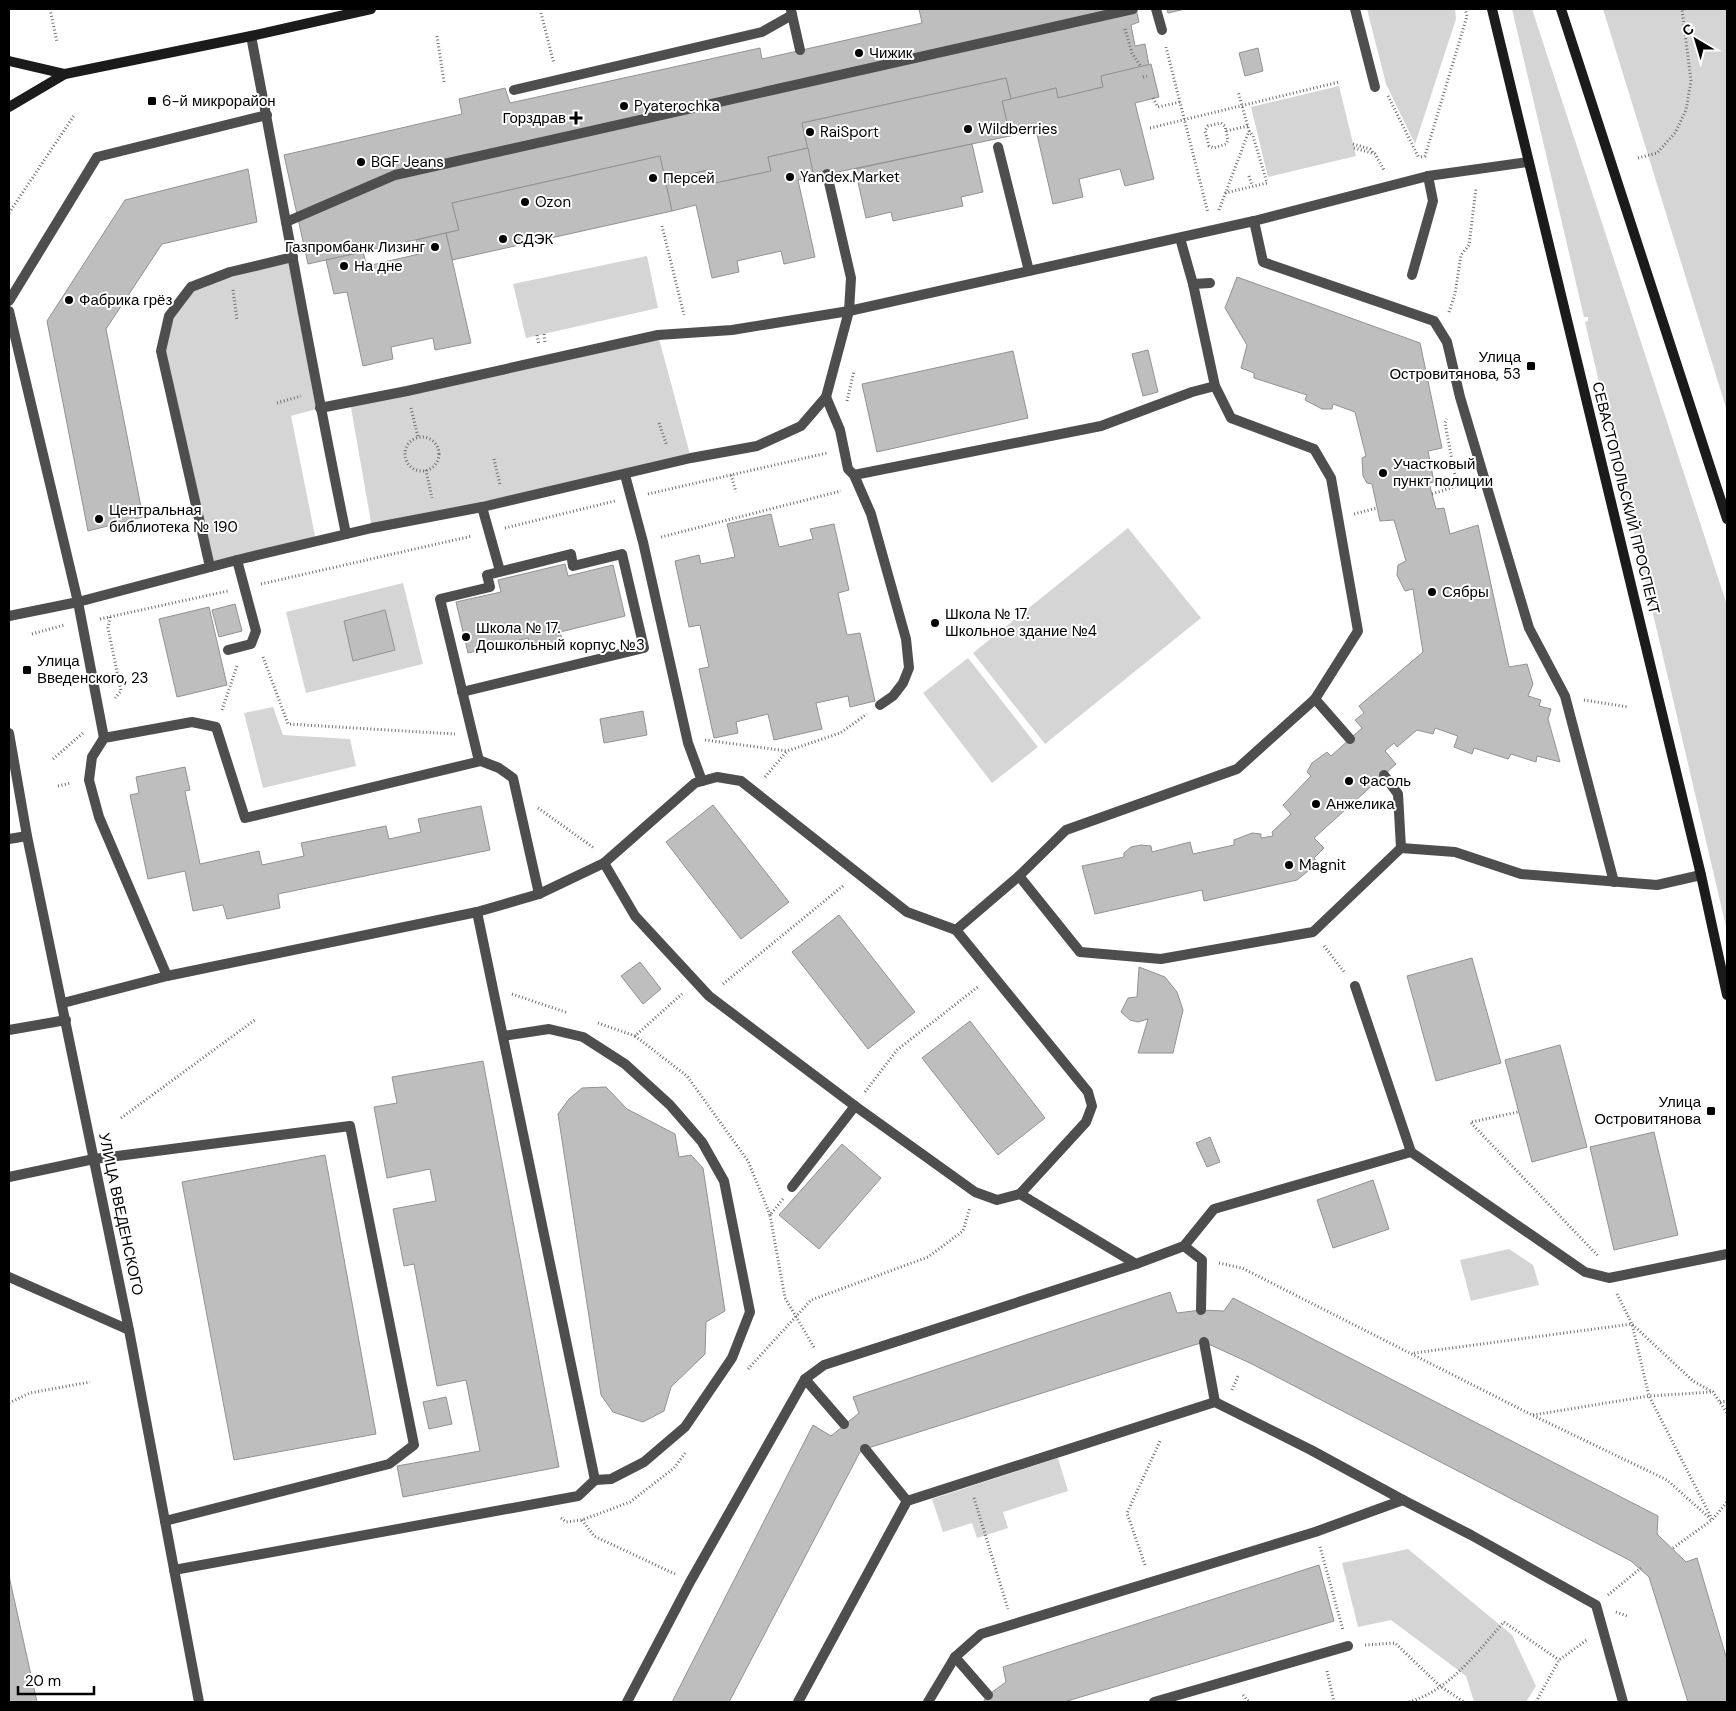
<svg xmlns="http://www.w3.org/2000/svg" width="1736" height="1711" viewBox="0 0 1736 1711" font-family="'DM Sans',sans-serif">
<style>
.green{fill:#d5d5d5}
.building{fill:#bebebe;stroke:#929292}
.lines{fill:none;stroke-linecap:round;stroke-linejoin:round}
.path{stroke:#707070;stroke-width:3;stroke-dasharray:1 2.5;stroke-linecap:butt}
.service{stroke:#4e4e4e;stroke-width:10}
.tertiary{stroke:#4e4e4e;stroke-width:10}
.secondary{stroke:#1b1b1b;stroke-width:10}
.poi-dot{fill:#000;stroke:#fff;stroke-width:2}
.labels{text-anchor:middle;stroke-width:4;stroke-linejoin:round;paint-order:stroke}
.poi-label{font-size:15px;fill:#000;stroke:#fff;text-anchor:start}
.street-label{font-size:15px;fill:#000;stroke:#fff}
</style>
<rect width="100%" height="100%" fill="#fff"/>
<g class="green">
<path d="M 1367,9 L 1455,9 L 1456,19 L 1415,144 L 1386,84 Z"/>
<path d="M 1512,9 L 1532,9 L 1727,605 L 1727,931 L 1585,322 L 1588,321 L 1588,317 L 1584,317 Z"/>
<path d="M 1603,9 L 1727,9 L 1727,411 Z"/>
<path d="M 1339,86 L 1356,156 L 1268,177 L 1251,107 Z"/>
<path d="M 647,256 L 658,308 L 526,338 L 513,284 Z"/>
<path d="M 293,257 L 320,408 L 291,416 L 316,541 L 210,567 L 161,351 L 169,316 L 191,287 Z"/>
<path d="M 658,335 L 691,458 L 372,528 L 350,402 Z"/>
<path d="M 1128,528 L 1201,618 L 1045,744 L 973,653 Z"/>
<path d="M 403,583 L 423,664 L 306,693 L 286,612 Z"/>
<path d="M 968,658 L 1038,747 L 992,783 L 923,693 Z"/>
<path d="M 273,707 L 283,735 L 350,739 L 356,766 L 263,788 L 244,713 Z"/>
<path d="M 1509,1249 L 1533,1265 L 1539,1285 L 1471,1301 L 1460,1260 Z"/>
<path d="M 1058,1458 L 1068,1491 L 1003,1512 L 1008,1528 L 977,1538 L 972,1523 L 943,1532 L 932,1499 Z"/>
<path d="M 1408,1549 L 1512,1635 L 1536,1686 L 1526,1702 L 1474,1702 L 1466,1676 L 1391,1620 L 1358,1627 L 1342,1563 Z"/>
</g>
<g class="building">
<path d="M 919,9 L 1136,9 L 1139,22 L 1131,25 L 1135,46 L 1145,44 L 1149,65 L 1101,76 L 1103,87 L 1058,98 L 1056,88 L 1011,99 L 1006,78 L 802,123 L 808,148 L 768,157 L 771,171 L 711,184 L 708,170 L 665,180 L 660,156 L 452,203 L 459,230 L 308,264 L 284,155 L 462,114 L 459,99 L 505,88 L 510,103 L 760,48 L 762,59 L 922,23 Z"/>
<path d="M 1167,9 L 1185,9 L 1168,13 Z"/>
<path d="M 1258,48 L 1263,71 L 1245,76 L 1239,53 Z"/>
<path d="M 1151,64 L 1159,97 L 1135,103 L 1154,179 L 1125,186 L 1120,169 L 1079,179 L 1083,197 L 1053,204 L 1036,130 L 1010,136 L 1002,101 L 1056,88 L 1058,98 L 1103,87 L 1101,76 Z"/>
<path d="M 1006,78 L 1011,99 L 1002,101 L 1010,136 L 814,177 L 802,123 Z"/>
<path d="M 972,144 L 983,192 L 961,197 L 963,206 L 893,221 L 891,212 L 866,218 L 855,169 Z"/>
<path d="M 808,148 L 814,177 L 798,180 L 815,257 L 784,264 L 781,251 L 737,261 L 739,272 L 712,278 L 696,205 L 672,211 L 665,180 L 708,170 L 711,184 L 771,171 L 768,157 Z"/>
<path d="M 660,156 L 672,211 L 452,260 L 446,233 L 459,230 L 452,203 Z"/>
<path d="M 248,169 L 257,222 L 162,244 L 106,329 L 143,517 L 88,531 L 47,321 L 125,200 Z"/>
<path d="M 446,233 L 471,343 L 435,350 L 433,338 L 391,347 L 393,359 L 363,366 L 347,292 L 334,294 L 326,260 L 363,252 L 367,266 L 419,254 L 416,240 Z"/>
<path d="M 1237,277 L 1420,343 L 1442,448 L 1428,451 L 1434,482 L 1429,483 L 1436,509 L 1444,508 L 1450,534 L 1478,525 L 1509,667 L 1527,664 L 1533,684 L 1528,696 L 1541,700 L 1539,706 L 1551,709 L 1548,719 L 1560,762 L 1537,756 L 1536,762 L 1511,754 L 1508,759 L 1474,748 L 1472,754 L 1454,747 L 1458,736 L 1435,728 L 1433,734 L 1417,730 L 1397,747 L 1394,743 L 1385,751 L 1396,764 L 1314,838 L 1324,848 L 1314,858 L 1318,863 L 1297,880 L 1204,901 L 1202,890 L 1095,914 L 1082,866 L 1124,857 L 1124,853 L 1131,847 L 1141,845 L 1151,846 L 1152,852 L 1190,842 L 1193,854 L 1234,845 L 1234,840 L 1252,833 L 1261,834 L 1261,838 L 1273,836 L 1272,832 L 1291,814 L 1283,805 L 1311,776 L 1307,772 L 1312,763 L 1327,752 L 1331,756 L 1362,728 L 1355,720 L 1364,713 L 1359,706 L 1423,652 L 1413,589 L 1405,591 L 1397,575 L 1398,565 L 1406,561 L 1394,520 L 1380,521 L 1372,484 L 1367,483 L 1363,476 L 1362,458 L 1366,456 L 1355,412 L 1333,404 L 1332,409 L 1322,409 L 1305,400 L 1307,395 L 1254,378 L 1254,373 L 1241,368 L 1247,345 L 1225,308 Z"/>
<path d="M 1148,350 L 1158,392 L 1143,396 L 1132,354 Z"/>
<path d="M 1013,351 L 1028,418 L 877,452 L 862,384 Z"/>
<path d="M 771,514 L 779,547 L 813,539 L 810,529 L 834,524 L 849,590 L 838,593 L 847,635 L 860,633 L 875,701 L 850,707 L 848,696 L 816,703 L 822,729 L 774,740 L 768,714 L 736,722 L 738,733 L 714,738 L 699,669 L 709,667 L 700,625 L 689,627 L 675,561 L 699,555 L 701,564 L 735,557 L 727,524 Z"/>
<path d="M 565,564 L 568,576 L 613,565 L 625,616 L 560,632 L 563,642 L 531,650 L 528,638 L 468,653 L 456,602 L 501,592 L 498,580 Z"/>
<path d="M 235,604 L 242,631 L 219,637 L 212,610 Z"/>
<path d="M 209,607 L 227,685 L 177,697 L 159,619 Z"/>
<path d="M 385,610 L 395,650 L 353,661 L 344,621 Z"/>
<path d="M 643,711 L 647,735 L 604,743 L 600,719 Z"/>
<path d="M 185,767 L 190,790 L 185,791 L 200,864 L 259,851 L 262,865 L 304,856 L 301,843 L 386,826 L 389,839 L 421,832 L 418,819 L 481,806 L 490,850 L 278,894 L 280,908 L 227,919 L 223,905 L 193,911 L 185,871 L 148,879 L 130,795 L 139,793 L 136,777 Z"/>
<path d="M 713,805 L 789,902 L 741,939 L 666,842 Z"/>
<path d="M 839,915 L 915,1012 L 868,1049 L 792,952 Z"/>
<path d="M 1472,958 L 1501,1063 L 1436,1081 L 1407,976 Z"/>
<path d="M 640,962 L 661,989 L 643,1004 L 621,976 Z"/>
<path d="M 1139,967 L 1165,977 L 1177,992 L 1183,1010 L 1173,1053 L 1138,1053 L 1148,1019 L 1138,1022 L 1130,1020 L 1121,1012 L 1128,998 L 1137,997 Z"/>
<path d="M 970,1021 L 1045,1118 L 998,1155 L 922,1058 Z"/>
<path d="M 1560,1045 L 1587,1147 L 1532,1162 L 1505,1060 Z"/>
<path d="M 483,1061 L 559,1467 L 403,1497 L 397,1466 L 480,1451 L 466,1380 L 437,1386 L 414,1264 L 404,1266 L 393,1209 L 436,1201 L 430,1169 L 387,1178 L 374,1107 L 397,1103 L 392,1077 Z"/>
<path d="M 606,1087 L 627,1109 L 675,1134 L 679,1157 L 691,1155 L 703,1168 L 725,1311 L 706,1322 L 705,1354 L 671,1387 L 664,1411 L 643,1422 L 613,1412 L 601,1395 L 558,1114 L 569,1099 L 582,1088 Z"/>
<path d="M 1654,1132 L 1678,1235 L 1614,1250 L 1590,1147 Z"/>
<path d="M 1210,1137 L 1220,1162 L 1207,1167 L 1196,1143 Z"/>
<path d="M 842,1144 L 881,1178 L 819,1249 L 779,1215 Z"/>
<path d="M 325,1155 L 376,1434 L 234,1460 L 182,1182 Z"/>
<path d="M 1373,1180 L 1389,1229 L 1333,1248 L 1317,1200 Z"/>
<path d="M 1170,1292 L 1177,1313 L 1201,1310 L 1224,1311 L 1233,1298 L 1658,1516 L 1657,1534 L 1686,1562 L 1697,1558 L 1727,1660 L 1727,1702 L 1688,1702 L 1649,1577 L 1631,1561 L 1252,1364 L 1204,1342 L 865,1449 L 860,1452 L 729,1702 L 672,1702 L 813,1425 L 831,1436 L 859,1413 L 853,1397 Z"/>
<path d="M 446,1397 L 452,1424 L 429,1429 L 423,1402 Z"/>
<path d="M 1319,1565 L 1334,1621 L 1064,1702 L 983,1702 L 988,1695 L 1006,1682 L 1003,1667 Z"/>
<path d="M 9,1576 L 37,1702 L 9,1702 Z"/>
</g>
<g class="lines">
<g class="path">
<path d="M 50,9 L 57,42"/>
<path d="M 541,13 L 554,64"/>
<path d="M 1125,29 L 1132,53 L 1141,67"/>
<path d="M 437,36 L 444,82"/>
<path d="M 1166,47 L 1208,213"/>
<path d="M 1143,77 L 1147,76"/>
<path d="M 1388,96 L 1419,158"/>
<path d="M 1153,98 L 1158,107 L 1180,102"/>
<path d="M 1150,128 L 1339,82"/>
<path d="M 1226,131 L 1228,140 L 1226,144 L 1214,148 L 1209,146 L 1205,131 L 1208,126 L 1221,123 L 1225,126 L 1226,131 L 1248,126"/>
<path d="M 1353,144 L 1370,149 L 1374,154"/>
<path d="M 1354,148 L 1375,154 L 1384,170"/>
<path d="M 1421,157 L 1425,156 L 1467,16 L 1465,9"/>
<path d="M 1638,158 L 1657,153 L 1675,133 L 1686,110 L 1691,81 L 1682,9"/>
<path d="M 1249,176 L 1252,186"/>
<path d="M 1225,193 L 1267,183 L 1253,136 L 1249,131"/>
<path d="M 1219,210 L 1249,131 L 1238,91"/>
<path d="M 9,213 L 75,114"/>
<path d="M 662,226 L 684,315"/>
<path d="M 233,290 L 237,320"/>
<path d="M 1449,312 L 1455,294 L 1461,255 L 1469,245 L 1476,188"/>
<path d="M 544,334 L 545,343"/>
<path d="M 537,335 L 539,345"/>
<path d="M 847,401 L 854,371"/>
<path d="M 277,403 L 301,396"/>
<path d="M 411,408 L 418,437"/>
<path d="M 659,423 L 667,446"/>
<circle cx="422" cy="454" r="17"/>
<path d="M 494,459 L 500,485"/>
<path d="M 426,470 L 432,498"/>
<path d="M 731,475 L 736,492"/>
<path d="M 648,494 L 827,453"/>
<path d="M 1432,494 L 1457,486 L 1445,423 L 1447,419"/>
<path d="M 1354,514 L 1377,508"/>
<path d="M 505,528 L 615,501"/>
<path d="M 661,537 L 841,491"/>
<path d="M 261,584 L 472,536"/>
<path d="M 110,617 L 108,628 L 121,691 L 115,698"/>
<path d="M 100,619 L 228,591"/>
<path d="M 32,634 L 64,625"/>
<path d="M 263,657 L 288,724 L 455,734"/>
<path d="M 1584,700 L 1628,707"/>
<path d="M 222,710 L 237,666"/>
<path d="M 705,740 L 787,751 L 840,733 L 867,714"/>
<path d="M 53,759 L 84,732"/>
<path d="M 765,777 L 787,751"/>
<path d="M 58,786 L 71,783"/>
<path d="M 538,808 L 594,848"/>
<path d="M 1324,946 L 1345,973"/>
<path d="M 723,984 L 844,885"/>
<path d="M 512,994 L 568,1013"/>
<path d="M 598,1023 L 635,1036 L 683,993"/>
<path d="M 635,1036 L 687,1076 L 748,1161 L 770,1215"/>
<path d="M 865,1092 L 897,1050 L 979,986"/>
<path d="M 121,1118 L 256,1019"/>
<path d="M 1472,1122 L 1518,1112"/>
<path d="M 1471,1123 L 1599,1257"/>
<path d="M 783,1199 L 770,1215 L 785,1298 L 815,1349"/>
<path d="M 1219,1263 L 1242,1268 L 1532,1415 L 1667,1480 L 1712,1520"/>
<path d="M 1617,1294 L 1632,1324 L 1649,1396 L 1711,1517"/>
<path d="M 1414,1353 L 1632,1324 L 1693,1381 L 1713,1392 L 1727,1413"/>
<path d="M 748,1369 L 811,1300 L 928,1257 L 963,1231 L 970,1207"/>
<path d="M 1232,1390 L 1238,1376"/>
<path d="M 1720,1402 L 1727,1401"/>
<path d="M 9,1403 L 30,1393 L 90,1382"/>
<path d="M 1533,1415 L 1649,1396 L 1712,1392"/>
<path d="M 974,1498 L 1008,1609"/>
<path d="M 561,1518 L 566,1522 L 582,1520 L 630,1502 L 674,1468 L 686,1452"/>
<path d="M 582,1520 L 594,1536 L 675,1574"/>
<path d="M 1320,1547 L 1343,1630"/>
<path d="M 1673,1548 L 1712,1520 L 1727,1502"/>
<path d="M 1145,1565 L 1127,1513 L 1161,1439"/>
<path d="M 1608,1595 L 1641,1568"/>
<path d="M 1616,1612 L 1627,1616"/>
<path d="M 1365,1645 L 1395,1643 L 1440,1686 L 1464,1702"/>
<path d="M 1327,1671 L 1334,1702"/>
<path d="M 1243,1695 L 1249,1702"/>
<path d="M 1409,1702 C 1450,1690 1477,1652 1504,1622 L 1559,1660"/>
<path d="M 1536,1702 L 1559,1660 L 1588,1639"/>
</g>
<g class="service">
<path d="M 1156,9 L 1162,30"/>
<path d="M 1355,9 L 1375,87"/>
<path d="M 791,10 L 800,50"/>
<path d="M 251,36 C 283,202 312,369 346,534"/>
<path d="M 514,90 L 762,32 L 792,15"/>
<path d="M 998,147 L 1029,271"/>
<path d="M 1254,221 L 1263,262 L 1434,321 L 1447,342 L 1460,397 L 1529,628 L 1565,696 L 1614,882"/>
<path d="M 286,222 L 395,175 L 1133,9"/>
<path d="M 1180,238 L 1193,284 L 1215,386 L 1231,418 L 1314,449 L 1331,478 L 1358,631 L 1315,699"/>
<path d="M 1412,275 L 1433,201 L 1428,176"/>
<path d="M 1193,284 L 1210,283"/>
<path d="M 9,301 L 97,157 L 267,115"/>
<path d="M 9,311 L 78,602 L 104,738"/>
<path d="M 826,397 L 840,430 L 848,469 L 854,475 L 871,514 L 906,639 L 909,668 L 903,683 L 893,696 L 880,705"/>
<path d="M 320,408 L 407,391 L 658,335 L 732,330 L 849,311 L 1254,221 L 1428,176 L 1528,162"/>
<path d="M 625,475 L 643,542 L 688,743 L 702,781"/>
<path d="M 854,475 L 1101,426 L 1192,392 L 1215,386"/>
<path d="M 482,507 L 500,571"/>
<path d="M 210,567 L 161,351 L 169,316 L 191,287 L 230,272 L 293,257"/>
<path d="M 9,616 L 78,602 L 237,560 L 372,528 L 482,507 L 691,458 L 757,446 L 801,426 L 826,397 L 849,311 L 851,278 L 827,174"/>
<path d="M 228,650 L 251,644 L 256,631 L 237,560"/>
<path d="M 462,692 L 644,648 L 622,554 L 573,566 L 571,554 L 487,575 L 490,587 L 440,599 L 479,761"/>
<path d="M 1384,775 L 1398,794 L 1401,848"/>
<path d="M 9,839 L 27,836"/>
<path d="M 604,863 L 635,916 L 709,996 L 855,1106 L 975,1192 L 997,1200 L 1020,1194 L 1136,1264 L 1184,1246 L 1214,1209 L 1411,1152 L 1585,1272 L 1609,1278 L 1727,1254"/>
<path d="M 1019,876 L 1066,830 L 1237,769 L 1315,699 L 1350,739"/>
<path d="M 956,930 L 1019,876 L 1080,952 L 1161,959 L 1313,932 L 1401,848 L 1455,852 L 1521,874 L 1657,885 L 1701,875"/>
<path d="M 167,976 L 99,817 L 89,780 L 92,757 L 104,738 L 192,722 L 216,727 L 245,818 L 481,761 L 499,768 L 513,778 L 539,894"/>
<path d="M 1355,986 L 1411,1152"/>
<path d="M 63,1003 L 167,976 L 477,912 L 539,894 L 604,863 L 695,783 L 717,777 L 741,781 L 907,912 L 956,930 L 1088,1092 L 1092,1106 L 1086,1122 L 1020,1194"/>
<path d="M 9,1030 L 66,1020"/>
<path d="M 503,1036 L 549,1029 L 583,1037 L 625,1064 L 670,1105 L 702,1142 L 724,1181 L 750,1312 L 732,1358 L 685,1427 L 644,1462 L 611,1479 L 595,1480"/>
<path d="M 9,1177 L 94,1159 L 350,1126 L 414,1445 L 389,1464 L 165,1521"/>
<path d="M 792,1187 L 855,1106"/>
<path d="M 1184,1246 L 1202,1260 L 1201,1310"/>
<path d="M 9,1277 L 129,1330"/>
<path d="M 1204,1342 L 1215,1402"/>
<path d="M 805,1379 L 844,1424"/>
<path d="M 865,1449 L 907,1501"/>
<path d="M 1403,1500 L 1471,1535 L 1596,1605 L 1623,1702"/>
<path d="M 174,1570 L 578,1496 L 595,1480 L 477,912"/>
<path d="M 955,1657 L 988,1695"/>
<path d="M 627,1702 L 690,1582 L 805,1379 L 824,1365 L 1136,1264"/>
<path d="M 798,1702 L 907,1501 L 1215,1402 L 1311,1450 L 1403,1500 L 1315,1532 L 981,1634 L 955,1657 L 928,1702"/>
<path d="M 1154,1702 L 1348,1646"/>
</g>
<path class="tertiary" d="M 9,733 L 27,836 L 129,1330 L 199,1702"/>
<g class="secondary">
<path d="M 1492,9 L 1701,875 L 1727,995"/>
<path d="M 1561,9 L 1727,519"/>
<path d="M 9,61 L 65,74"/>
<path d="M 9,107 L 65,74 L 251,36 L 371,9"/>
</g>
</g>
<g class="poi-dot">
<circle cx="859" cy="53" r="5"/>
<rect x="147" y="96" width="10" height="10" rx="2.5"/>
<circle cx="624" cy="106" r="5"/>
<path d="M573.5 110.5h5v5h5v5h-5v5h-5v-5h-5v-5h5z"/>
<circle cx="968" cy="129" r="5"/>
<circle cx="810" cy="132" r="5"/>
<circle cx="361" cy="162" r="5"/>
<circle cx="790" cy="177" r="5"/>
<circle cx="653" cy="178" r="5"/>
<circle cx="525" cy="202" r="5"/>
<circle cx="503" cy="239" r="5"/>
<circle cx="435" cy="247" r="5"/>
<circle cx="344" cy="266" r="5"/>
<circle cx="69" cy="300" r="5"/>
<rect x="1526" y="361" width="10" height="10" rx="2.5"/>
<circle cx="1383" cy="473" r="5"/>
<circle cx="99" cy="519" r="5"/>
<circle cx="1432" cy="592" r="5"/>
<circle cx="935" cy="623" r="5"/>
<circle cx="466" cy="637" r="5"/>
<rect x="22" y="665" width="10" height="10" rx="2.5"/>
<circle cx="1349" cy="781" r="5"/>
<circle cx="1316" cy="804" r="5"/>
<circle cx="1289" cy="865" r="5"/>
<rect x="1706" y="1106" width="10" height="10" rx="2.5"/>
</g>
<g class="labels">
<g class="poi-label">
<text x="869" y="58">Чижик</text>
<text x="162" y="106">6-й микрорайон</text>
<text x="634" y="111">Pyaterochka</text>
<text x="566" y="123" text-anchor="end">Горздрав</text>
<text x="978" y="134">Wildberries</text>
<text x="820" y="137">RaiSport</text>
<text x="371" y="167">BGF Jeans</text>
<text x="800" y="182">Yandex.Market</text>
<text x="663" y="183">Персей</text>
<text x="535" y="207">Ozon</text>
<text x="513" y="244">СДЭК</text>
<text x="425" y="252" text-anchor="end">Газпромбанк Лизинг</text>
<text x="354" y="271">На дне</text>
<text x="79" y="305">Фабрика грёз</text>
<text x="1521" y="362" text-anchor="end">Улица<tspan x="1521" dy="17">Островитянова, 53</tspan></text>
<text x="1393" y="469">Участковый<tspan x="1393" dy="17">пункт полиции</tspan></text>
<text x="109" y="515">Центральная<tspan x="109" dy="17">библиотека № 190</tspan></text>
<text x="1442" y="597">Сябры</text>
<text x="945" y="619">Школа № 17.<tspan x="945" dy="17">Школьное здание №4</tspan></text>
<text x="476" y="633">Школа № 17.<tspan x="476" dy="17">Дошкольный корпус №3</tspan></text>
<text x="37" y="666">Улица<tspan x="37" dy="17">Введенского, 23</tspan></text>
<text x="1359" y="786">Фасоль</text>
<text x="1326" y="809">Анжелика</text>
<text x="1299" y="870">Magnit</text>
<text x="1701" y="1107" text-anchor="end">Улица<tspan x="1701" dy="17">Островитянова</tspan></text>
</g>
<g class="street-label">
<text transform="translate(1626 498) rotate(76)" y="5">СЕВАСТОПОЛЬСКИЙ ПРОСПЕКТ</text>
<text transform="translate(121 1214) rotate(78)" y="5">УЛИЦА ВВЕДЕНСКОГО</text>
</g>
</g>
<rect width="1736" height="1711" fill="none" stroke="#000000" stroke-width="20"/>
<g transform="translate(1696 40) rotate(322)" stroke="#ffffff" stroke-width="4" paint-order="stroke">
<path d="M0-4L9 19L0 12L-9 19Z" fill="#000000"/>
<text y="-8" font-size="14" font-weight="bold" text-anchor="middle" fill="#000000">С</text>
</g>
<path d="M18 1686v8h76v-8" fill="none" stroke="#000000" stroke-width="2.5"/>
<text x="25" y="1686" font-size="15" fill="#000000" stroke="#ffffff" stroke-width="4" paint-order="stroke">20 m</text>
</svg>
